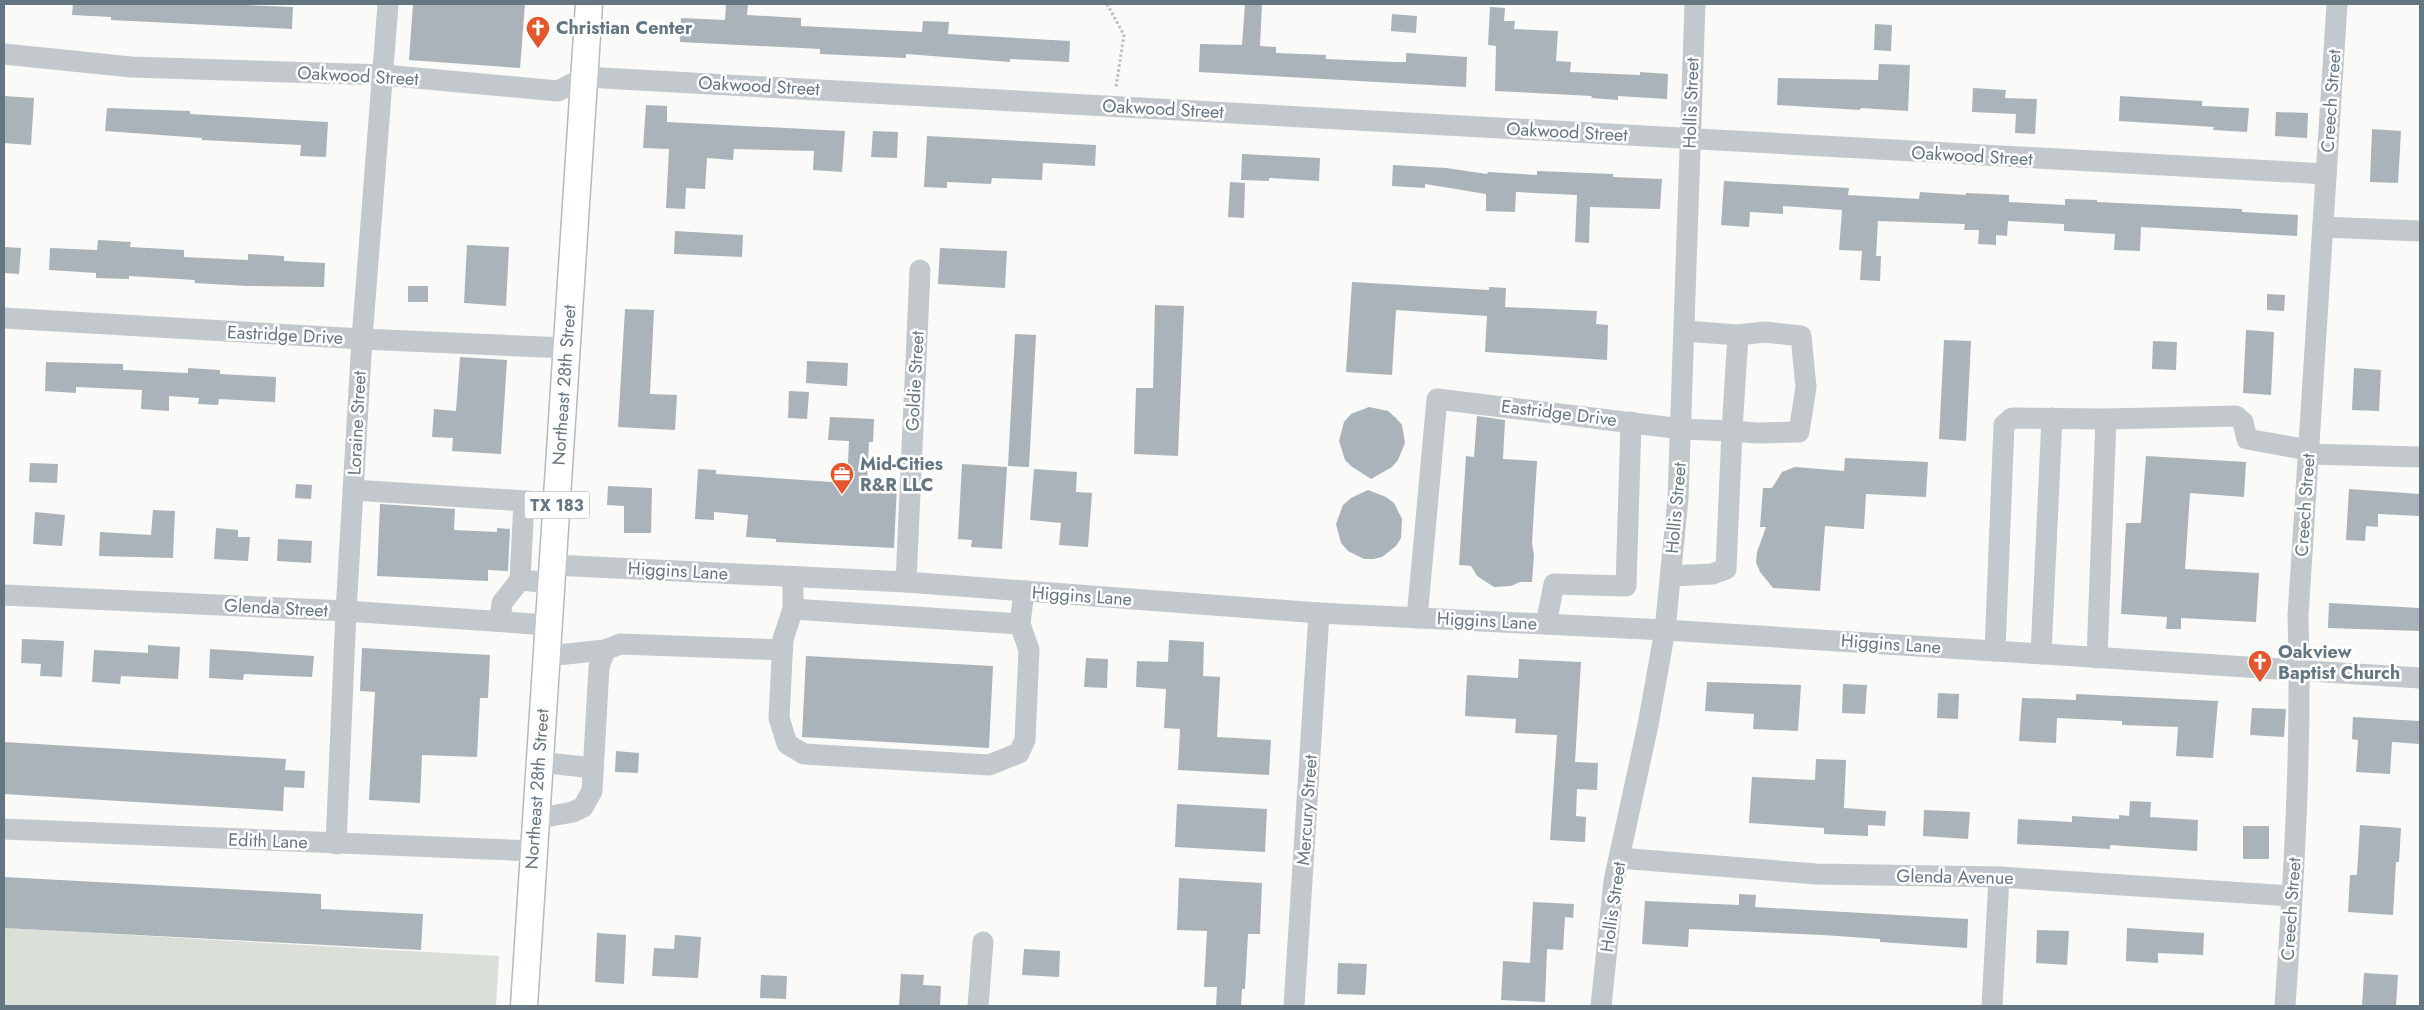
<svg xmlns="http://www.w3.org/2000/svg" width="2424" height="1010" viewBox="0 0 2424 1010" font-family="Jost,sans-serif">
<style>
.green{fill:#dadfd7}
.building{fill:#aab3b9}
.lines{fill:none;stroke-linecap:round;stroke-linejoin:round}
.major-casing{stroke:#b5babe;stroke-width:29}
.path{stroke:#bbbfc2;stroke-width:3;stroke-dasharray:2.5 2.5;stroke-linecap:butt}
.minor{stroke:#c3c8cc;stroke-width:21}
.major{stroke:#fff;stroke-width:26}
.labels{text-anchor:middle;stroke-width:5;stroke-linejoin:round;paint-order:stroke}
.shield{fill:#fff;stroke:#939fa8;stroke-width:1}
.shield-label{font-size:16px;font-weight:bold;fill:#657683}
.poi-label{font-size:18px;font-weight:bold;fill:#657683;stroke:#fff;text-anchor:start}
.street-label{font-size:18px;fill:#657683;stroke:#fff}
</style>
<rect width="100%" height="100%" fill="#fafaf8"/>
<path class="green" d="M 4,928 L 499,956 L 496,1006 L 4,1006 Z"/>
<g class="building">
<path d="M 73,4 L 215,4 L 293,7 L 292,29 L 111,20 L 111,17 L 72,15 Z"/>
<path d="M 413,4 L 525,4 L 520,68 L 409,60 Z"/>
<path d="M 726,4 L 748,4 L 747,15 L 801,18 L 801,26 L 922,32 L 923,21 L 949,22 L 948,34 L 1070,41 L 1069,62 L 1010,59 L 1010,62 L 906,54 L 906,58 L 820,54 L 820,49 L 680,42 L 681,18 L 725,20 Z"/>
<path d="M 1245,4 L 1262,4 L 1260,46 L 1276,47 L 1276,53 L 1326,55 L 1326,59 L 1395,62 L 1406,62 L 1406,53 L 1467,57 L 1466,87 L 1199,72 L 1200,44 L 1242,45 Z"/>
<path d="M 1490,7 L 1505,8 L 1504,21 L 1515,21 L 1514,29 L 1558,31 L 1556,61 L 1571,62 L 1570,72 L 1640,75 L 1640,72 L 1668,74 L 1667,99 L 1618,96 L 1618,100 L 1591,98 L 1592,96 L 1495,91 L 1496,46 L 1488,45 Z"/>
<path d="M 1392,14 L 1417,16 L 1416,33 L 1391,31 Z"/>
<path d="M 1875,24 L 1892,25 L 1891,51 L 1874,50 Z"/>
<path d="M 1879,64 L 1910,65 L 1908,111 L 1861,108 L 1860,110 L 1777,105 L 1778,78 L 1878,80 Z"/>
<path d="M 1973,88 L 2006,90 L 2005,98 L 2037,99 L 2035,134 L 2015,133 L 2016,114 L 1972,112 Z"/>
<path d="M 4,96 L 34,98 L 31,145 L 4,143 Z"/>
<path d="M 2120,96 L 2202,101 L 2202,106 L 2249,108 L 2247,132 L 2213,130 L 2214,127 L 2119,121 Z"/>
<path d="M 646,105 L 667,106 L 667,122 L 845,131 L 842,172 L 813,170 L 814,151 L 734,149 L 733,160 L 707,158 L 705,189 L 686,188 L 685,209 L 666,208 L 669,149 L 643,148 Z"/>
<path d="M 107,108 L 190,111 L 190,114 L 328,122 L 326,157 L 300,156 L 301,145 L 202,140 L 202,138 L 105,131 Z"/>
<path d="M 2276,112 L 2308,113 L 2307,138 L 2275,136 Z"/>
<path d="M 2372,129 L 2401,131 L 2398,183 L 2370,182 Z"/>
<path d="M 873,131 L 898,132 L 897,158 L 871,157 Z"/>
<path d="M 927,136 L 1096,145 L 1095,166 L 1043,163 L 1042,180 L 992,178 L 991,184 L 947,182 L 947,188 L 924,187 Z"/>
<path d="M 1242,154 L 1320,158 L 1319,181 L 1269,178 L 1269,181 L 1241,180 Z"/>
<path d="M 1393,165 L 1446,168 L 1487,174 L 1488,172 L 1537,175 L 1537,171 L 1613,174 L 1613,177 L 1662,179 L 1660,209 L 1590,207 L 1589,243 L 1575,242 L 1577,195 L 1516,192 L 1515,212 L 1486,211 L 1486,194 L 1425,184 L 1425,188 L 1392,186 Z"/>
<path d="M 1724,181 L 1849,188 L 1848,195 L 1919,199 L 1920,192 L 1966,195 L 1966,193 L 2009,195 L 2009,202 L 2065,205 L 2065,199 L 2097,200 L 2097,202 L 2242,209 L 2242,212 L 2298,215 L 2297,236 L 2141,227 L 2140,251 L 2114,250 L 2115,234 L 2064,231 L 2064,224 L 2008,221 L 2007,236 L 1996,235 L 1996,245 L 1978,244 L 1979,230 L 1964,230 L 1965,224 L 1878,221 L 1876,256 L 1881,256 L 1880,281 L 1860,280 L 1862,251 L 1839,250 L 1842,210 L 1783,206 L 1783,214 L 1750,212 L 1749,227 L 1721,225 Z"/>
<path d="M 1230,182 L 1245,183 L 1244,218 L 1228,217 Z"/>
<path d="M 675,231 L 743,235 L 742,257 L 674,254 Z"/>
<path d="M 98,240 L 131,242 L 130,247 L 184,250 L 184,257 L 248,260 L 248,254 L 284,256 L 284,261 L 325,263 L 324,287 L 247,286 L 194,283 L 195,280 L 129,276 L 129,279 L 96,278 L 96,273 L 49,270 L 50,248 L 97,250 Z"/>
<path d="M 467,245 L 509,247 L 506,306 L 464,303 Z"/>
<path d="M 4,247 L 21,248 L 19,274 L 4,273 Z"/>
<path d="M 940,248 L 1007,251 L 1005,288 L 938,284 Z"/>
<path d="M 1352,282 L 1489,290 L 1489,287 L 1506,288 L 1505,307 L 1597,311 L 1596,324 L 1608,325 L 1607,360 L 1485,352 L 1487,316 L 1396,310 L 1392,375 L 1346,372 Z"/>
<rect x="408" y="286" width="20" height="16"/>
<path d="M 2267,294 L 2285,295 L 2284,311 L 2267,310 Z"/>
<path d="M 1155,305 L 1184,306 L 1178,456 L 1134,454 L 1136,388 L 1153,388 Z"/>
<path d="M 625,309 L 654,310 L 650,394 L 677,395 L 675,430 L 618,427 Z"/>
<path d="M 2246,330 L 2274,332 L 2271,395 L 2243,393 Z"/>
<path d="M 1015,334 L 1036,335 L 1029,467 L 1008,466 Z"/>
<path d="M 1944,340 L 1971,341 L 1966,441 L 1939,439 Z"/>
<path d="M 2153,341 L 2177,342 L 2176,370 L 2152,369 Z"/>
<path d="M 460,357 L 507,360 L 501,454 L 452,451 L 453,438 L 432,437 L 434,409 L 456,411 Z"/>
<path d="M 807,361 L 848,363 L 847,386 L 806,383 Z"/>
<path d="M 46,362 L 123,364 L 123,370 L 188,373 L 188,368 L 220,370 L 220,374 L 276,377 L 275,402 L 219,399 L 218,405 L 198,404 L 199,398 L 169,396 L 169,411 L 141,409 L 142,390 L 76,387 L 76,393 L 45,391 Z"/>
<path d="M 2354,368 L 2381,370 L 2379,411 L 2352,410 Z"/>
<path d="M 789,391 L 809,392 L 807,419 L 788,418 Z"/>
<path d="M 1369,407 L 1388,411 L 1396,418 L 1402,425 L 1405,443 L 1398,460 L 1392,467 L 1371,479 L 1351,466 L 1345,460 L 1339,441 L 1344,422 L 1351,414 Z"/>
<path d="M 1477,416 L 1505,420 L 1503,459 L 1537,461 L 1532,543 L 1534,555 L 1532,582 L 1520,582 L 1511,586 L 1494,587 L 1477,576 L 1471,566 L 1459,565 L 1466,456 L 1474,457 Z"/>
<path d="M 830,417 L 874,419 L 873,442 L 869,442 L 867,484 L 897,485 L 894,548 L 776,542 L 776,539 L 746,537 L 748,515 L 714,512 L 714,520 L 695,519 L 698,469 L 716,470 L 716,474 L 847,483 L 849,441 L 828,440 Z"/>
<path d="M 2146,456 L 2246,462 L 2244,497 L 2190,493 L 2185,569 L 2259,573 L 2256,622 L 2181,618 L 2181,629 L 2166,629 L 2167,617 L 2121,614 L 2126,523 L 2141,523 Z"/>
<path d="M 1845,458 L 1928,462 L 1926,497 L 1866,494 L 1864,529 L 1825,526 L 1820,591 L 1773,588 L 1760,572 L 1756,562 L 1757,552 L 1766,527 L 1760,527 L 1763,488 L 1772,488 L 1782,472 L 1795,467 L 1844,471 Z"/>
<path d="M 30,463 L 58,464 L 57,483 L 29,482 Z"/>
<path d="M 962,464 L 1007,467 L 1002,549 L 971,547 L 972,540 L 958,539 Z"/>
<path d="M 1034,469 L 1077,472 L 1076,492 L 1092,493 L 1088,547 L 1059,545 L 1061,523 L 1030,520 Z"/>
<path d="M 296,484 L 312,485 L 311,499 L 295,498 Z"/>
<path d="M 608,486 L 652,488 L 651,533 L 624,533 L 624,506 L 607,505 Z"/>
<path d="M 2349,489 L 2420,494 L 2420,516 L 2378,514 L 2378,527 L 2366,526 L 2365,541 L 2346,540 Z"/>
<path d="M 1368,490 L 1386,497 L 1394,503 L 1402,519 L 1401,538 L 1396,546 L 1382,557 L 1373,559 L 1364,559 L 1348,551 L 1341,543 L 1336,524 L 1343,505 L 1351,498 Z"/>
<path d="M 380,504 L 455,509 L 454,530 L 497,532 L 497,528 L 510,529 L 508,571 L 488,570 L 488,581 L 377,576 Z"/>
<path d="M 153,510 L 175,511 L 173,558 L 99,556 L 100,532 L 151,535 Z"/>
<path d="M 35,512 L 65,515 L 62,546 L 33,544 Z"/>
<path d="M 216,528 L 238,530 L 238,537 L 250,537 L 248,561 L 214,559 Z"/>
<path d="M 278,539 L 312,541 L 311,563 L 277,561 Z"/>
<path d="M 2329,603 L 2420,608 L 2420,631 L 2328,628 Z"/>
<path d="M 22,639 L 64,641 L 62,677 L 40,676 L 41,664 L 21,663 Z"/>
<path d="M 1169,640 L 1204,642 L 1203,676 L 1220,677 L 1217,737 L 1271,740 L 1269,775 L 1178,770 L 1180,729 L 1164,728 L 1166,689 L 1136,687 L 1137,661 L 1168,662 Z"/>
<path d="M 148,645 L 180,647 L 178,679 L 121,676 L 120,684 L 92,682 L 94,650 L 148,653 Z"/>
<path d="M 362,648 L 490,655 L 488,698 L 480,698 L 477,757 L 422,755 L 420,803 L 369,800 L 375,692 L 360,691 Z"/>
<path d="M 210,649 L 314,656 L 312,677 L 244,674 L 243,680 L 209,678 Z"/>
<path d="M 806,656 L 993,666 L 989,748 L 802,737 Z"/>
<path d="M 1086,658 L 1108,659 L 1107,688 L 1084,687 Z"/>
<path d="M 1519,659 L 1581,662 L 1575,762 L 1598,763 L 1597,790 L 1577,789 L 1576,816 L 1586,817 L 1585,842 L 1550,840 L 1557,735 L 1515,733 L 1516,719 L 1465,716 L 1467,675 L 1518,678 Z"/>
<path d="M 1707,682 L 1801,685 L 1798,731 L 1753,729 L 1754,714 L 1705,711 Z"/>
<path d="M 1843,684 L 1867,685 L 1865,714 L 1842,713 Z"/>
<path d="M 1938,693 L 1959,694 L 1958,719 L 1937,718 Z"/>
<path d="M 2076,694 L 2218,701 L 2213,758 L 2176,756 L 2178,727 L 2122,725 L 2122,721 L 2057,718 L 2056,743 L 2019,741 L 2022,698 L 2076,700 Z"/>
<path d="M 2252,708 L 2286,709 L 2284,737 L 2250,735 Z"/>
<path d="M 2353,717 L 2420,721 L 2420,744 L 2392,742 L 2390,774 L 2356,772 L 2358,740 L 2352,739 Z"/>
<path d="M 4,742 L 286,759 L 285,770 L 305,771 L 304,788 L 284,787 L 283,811 L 4,794 Z"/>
<path d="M 616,751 L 639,753 L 638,773 L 615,772 Z"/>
<path d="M 1816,759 L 1846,760 L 1844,808 L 1886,811 L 1885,826 L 1868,825 L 1868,836 L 1824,834 L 1824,828 L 1749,823 L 1752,777 L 1815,780 Z"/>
<path d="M 2130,801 L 2151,802 L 2150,817 L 2198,820 L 2197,851 L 2110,845 L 2110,849 L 2017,844 L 2018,819 L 2072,822 L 2072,816 L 2119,819 L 2119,815 L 2129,816 Z"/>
<path d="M 1177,804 L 1267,809 L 1265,852 L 1175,847 Z"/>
<path d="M 1924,810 L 1970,812 L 1968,839 L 1923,836 Z"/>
<path d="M 2360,825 L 2401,828 L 2399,862 L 2396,862 L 2393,915 L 2348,912 L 2350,875 L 2357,875 Z"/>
<rect x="2243" y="826" width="26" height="33"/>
<path d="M 4,877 L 321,894 L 321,909 L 423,914 L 421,950 L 4,928 Z"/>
<path d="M 1179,878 L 1262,883 L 1260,934 L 1248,934 L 1245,989 L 1242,989 L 1241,1006 L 1216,1006 L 1217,987 L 1204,987 L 1207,931 L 1177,930 Z"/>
<path d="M 1739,894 L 1756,895 L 1755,907 L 1968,919 L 1967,948 L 1880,942 L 1880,939 L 1823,935 L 1689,929 L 1688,947 L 1642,944 L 1645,901 L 1739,905 Z"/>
<path d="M 1533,902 L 1574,904 L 1573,918 L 1565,917 L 1563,950 L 1547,949 L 1545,1002 L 1501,1000 L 1503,961 L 1530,963 Z"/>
<path d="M 2127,928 L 2204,933 L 2203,955 L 2158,953 L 2158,963 L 2126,961 Z"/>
<path d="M 2037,930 L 2069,931 L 2067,965 L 2036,963 Z"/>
<path d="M 597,933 L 626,935 L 624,984 L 595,982 Z"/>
<path d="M 675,935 L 701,937 L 698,978 L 652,976 L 654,948 L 674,949 Z"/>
<path d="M 1024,949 L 1060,951 L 1059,977 L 1022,975 Z"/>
<path d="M 1338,963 L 1367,964 L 1365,995 L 1337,994 Z"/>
<path d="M 2364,973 L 2398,975 L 2396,1006 L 2362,1006 Z"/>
<path d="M 901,974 L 924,975 L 923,985 L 941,986 L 940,1006 L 899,1006 Z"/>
<path d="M 761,975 L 787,976 L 786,999 L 760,998 Z"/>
</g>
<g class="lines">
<defs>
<path id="major" d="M 524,1006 L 589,4"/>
</defs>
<use href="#major" class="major-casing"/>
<path class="path" d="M 1107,4 L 1124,35 L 1116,87"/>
<g class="minor">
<path d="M 4,54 L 131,67 L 384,75 L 558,91 L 585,77 C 1165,108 1745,145 2326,174"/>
<path d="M 2323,227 L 2420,231"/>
<path d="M 4,318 L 362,339 L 567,348"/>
<path d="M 1685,331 L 1738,335 L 1732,431 L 1757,433 L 1799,432 L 1806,387 L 1801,336 L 1765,332 L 1738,335"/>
<path d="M 2106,419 L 2236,416 L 2243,422 L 2247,439 L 2308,450"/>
<path d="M 2308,454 L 2420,457"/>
<path d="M 353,490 L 557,503"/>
<path d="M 524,501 L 520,580 L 552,583"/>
<path d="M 553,565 L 906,582 L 1319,613 L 1665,630 L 2420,678"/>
<path d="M 793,577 L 793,609 L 783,639 L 779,718 L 787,744 L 804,754 L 989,765 L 1019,753 L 1025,740 L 1029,650 L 1020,624 L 1024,591"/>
<path d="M 906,582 L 920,270"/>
<path d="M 4,595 L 346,611 L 549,625"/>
<path d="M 793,609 L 1020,624"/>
<path d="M 1417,618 L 1437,399 L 1682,429 L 1732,431 L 1726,569 L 1712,574 L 1671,576"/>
<path d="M 500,621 L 502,603 L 520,580"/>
<path d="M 1546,624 L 1554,584 L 1626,586 L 1631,422"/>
<path d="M 1995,651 L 2004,425 L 2012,418 L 2106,419 L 2097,658"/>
<path d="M 2041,654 L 2052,418"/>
<path d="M 547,656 L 605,650"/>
<path d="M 539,762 L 593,768"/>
<path d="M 535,819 L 573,812 L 583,807 L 592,791 L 599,667 L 605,650 L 620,644 L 782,650"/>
<path d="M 4,829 L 533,851"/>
<path d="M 336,844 L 346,611 L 362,339 L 388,4"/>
<path d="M 1619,858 L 1816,874 L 1999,877 L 2292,896"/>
<path d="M 978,1006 L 983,942"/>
<path d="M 1294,1006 L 1319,613"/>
<path d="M 1601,1006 L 1614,881 L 1648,725 L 1665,630 L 1678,499 L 1695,4"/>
<path d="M 1992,1006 L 1999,877"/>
<path d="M 2285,1006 C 2294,876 2302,746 2298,616 L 2337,4"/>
</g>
<use href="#major" class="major"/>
</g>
<defs>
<symbol id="church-pin" viewBox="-11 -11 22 30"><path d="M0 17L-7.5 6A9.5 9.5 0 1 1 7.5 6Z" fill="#e4572e" stroke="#fff"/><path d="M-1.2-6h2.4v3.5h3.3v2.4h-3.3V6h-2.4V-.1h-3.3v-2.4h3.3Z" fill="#fff"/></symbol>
<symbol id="office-pin" viewBox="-11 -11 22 30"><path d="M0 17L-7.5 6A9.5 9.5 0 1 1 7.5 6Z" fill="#e4572e" stroke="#fff"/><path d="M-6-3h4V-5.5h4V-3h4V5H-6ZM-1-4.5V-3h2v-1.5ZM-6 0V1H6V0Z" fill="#fff"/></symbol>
</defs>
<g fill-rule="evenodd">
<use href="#church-pin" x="524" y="14" width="28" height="38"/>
<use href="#office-pin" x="828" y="460" width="28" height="38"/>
<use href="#church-pin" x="2246" y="648" width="28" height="38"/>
</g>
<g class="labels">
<rect class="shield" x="524.5" y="491.5" width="65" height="27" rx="4"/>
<g class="shield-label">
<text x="557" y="511">TX 183</text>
</g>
<g class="poi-label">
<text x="556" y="34">Christian Center</text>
<text x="860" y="470">Mid-Cities<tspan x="860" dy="21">R&amp;R LLC</tspan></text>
<text x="2278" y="658">Oakview<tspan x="2278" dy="21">Baptist Church</tspan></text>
</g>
<g class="street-label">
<text transform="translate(358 76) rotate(3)" y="6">Oakwood Street</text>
<text transform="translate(759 86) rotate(3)" y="6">Oakwood Street</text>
<text transform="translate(2331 101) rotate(-86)" y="6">Creech Street</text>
<text transform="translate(1691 103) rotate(-88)" y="6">Hollis Street</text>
<text transform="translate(1163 109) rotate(3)" y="6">Oakwood Street</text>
<text transform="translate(1567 132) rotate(3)" y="6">Oakwood Street</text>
<text transform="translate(1972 156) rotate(3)" y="6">Oakwood Street</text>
<text transform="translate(285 335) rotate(3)" y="6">Eastridge Drive</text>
<text transform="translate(915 381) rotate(-87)" y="6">Goldie Street</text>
<text transform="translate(564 385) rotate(-86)" y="6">Northeast 28th Street</text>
<text transform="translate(1559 413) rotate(7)" y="6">Eastridge Drive</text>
<text transform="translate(357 423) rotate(-87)" y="6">Loraine Street</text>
<text transform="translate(2305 505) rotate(-86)" y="6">Creech Street</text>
<text transform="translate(1676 508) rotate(-85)" y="6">Hollis Street</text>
<text transform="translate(678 571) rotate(3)" y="6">Higgins Lane</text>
<text transform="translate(1082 596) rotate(4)" y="6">Higgins Lane</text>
<text transform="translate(276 608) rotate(3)" y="6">Glenda Street</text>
<text transform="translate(1487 621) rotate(3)" y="6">Higgins Lane</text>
<text transform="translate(1891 644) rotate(4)" y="6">Higgins Lane</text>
<text transform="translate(537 789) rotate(-86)" y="6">Northeast 28th Street</text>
<text transform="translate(1307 810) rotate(-86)" y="6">Mercury Street</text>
<text transform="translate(268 841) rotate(2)" y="6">Edith Lane</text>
<text transform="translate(1955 877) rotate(1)" y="6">Glenda Avenue</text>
<text transform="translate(1613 907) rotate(-82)" y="6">Hollis Street</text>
<text transform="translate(2291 909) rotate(-86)" y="6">Creech Street</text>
</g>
</g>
<rect width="2424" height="1010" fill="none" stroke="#657683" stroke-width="10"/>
</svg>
